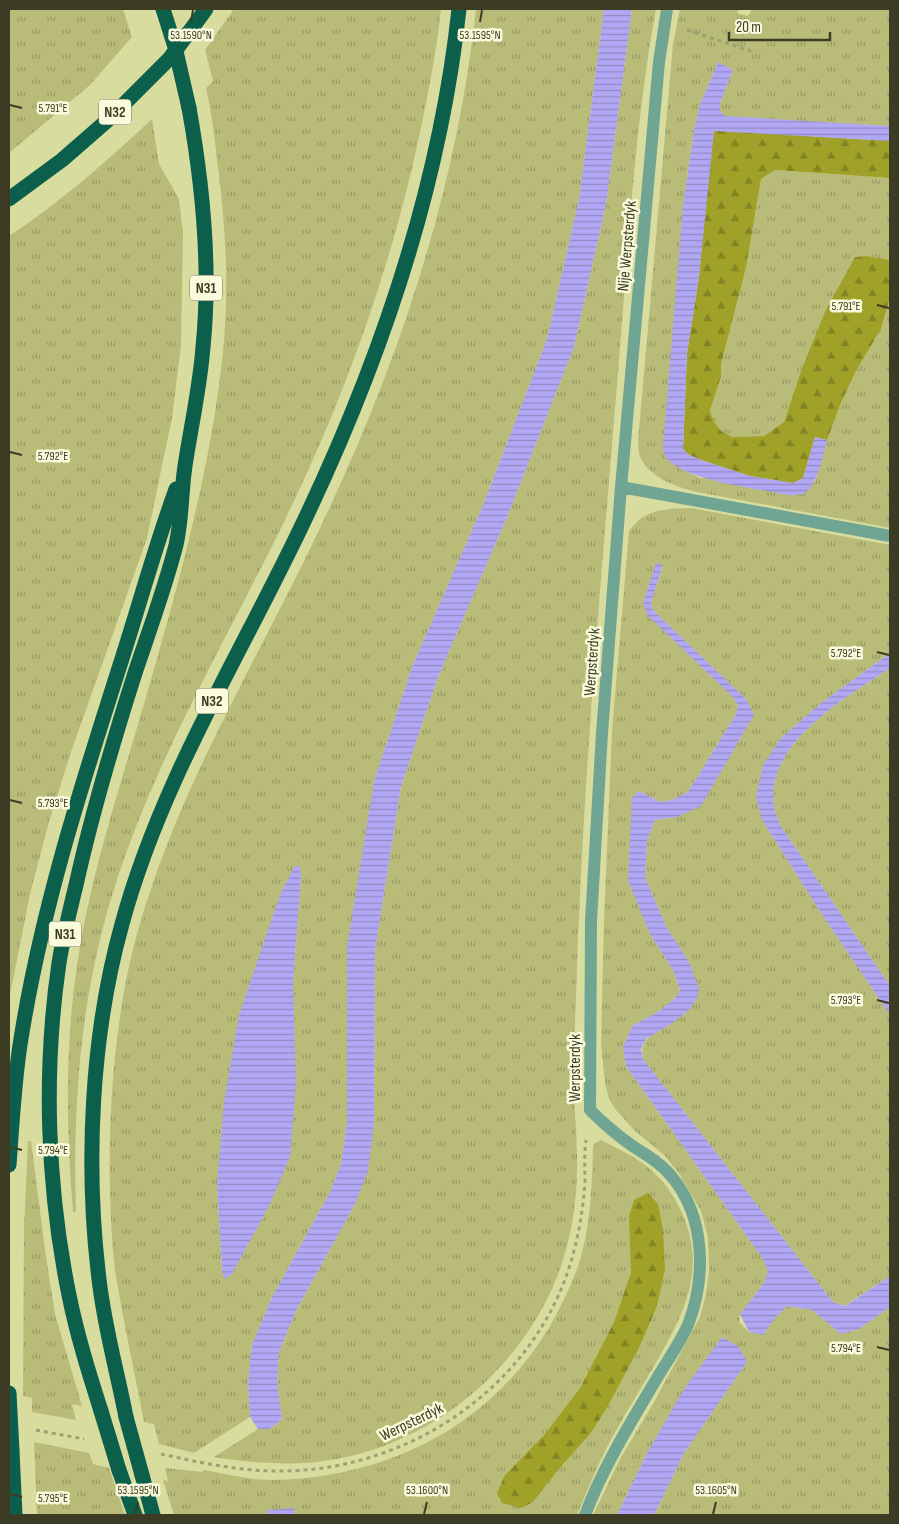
<svg xmlns="http://www.w3.org/2000/svg" width="899" height="1524" viewBox="0 0 899 1524" font-family="'Sofia Sans Condensed',sans-serif">
<style>
.grass{fill:url(#grass-tufts);fill-rule:evenodd}
.forest{fill:url(#forest-firs)}
.water{fill:url(#water-rules)}
.lines{fill:none;stroke-linecap:round;stroke-linejoin:round}
.path{stroke:#9ea171;stroke-width:3;stroke-dasharray:4 4;stroke-linecap:butt}
.minor{stroke:#71a593;stroke-width:12}
.highway{stroke:#0c604b;stroke-width:15}
.highway-bridge{stroke:#0c604b;stroke-width:15}
.ticks{fill:none;stroke:#3b3c23;stroke-width:2}
.labels{text-anchor:middle;stroke-width:5;stroke-linejoin:round;paint-order:stroke}
.shield{fill:#f9fbdc;stroke:#74755a;stroke-width:1}
.shield-label{font-size:15px;font-weight:bold;fill:#3b3c23}
.street-label{font-size:16px;fill:#3b3c23;stroke:#f9fbdc}
.ticks-label{font-size:12px;text-anchor:middle;fill:#3b3c23;stroke:#f9fbdc;stroke-width:5;stroke-linejoin:round;paint-order:stroke}
</style>
<defs>
<pattern id="grass-tufts" width="24" height="20" patternUnits="userSpaceOnUse" patternTransform="scale(1.25)"><rect width="24" height="20" fill="#b9bc79"/><path d="M3 7l-1-3M5 7V3M7 7l1-3M15 17l-1-3M17 17v-4M19 17l1-3" fill="none" stroke="#989a63"/></pattern>
<pattern id="forest-firs" width="22" height="20" patternUnits="userSpaceOnUse" patternTransform="scale(1.25)"><rect width="22" height="20" fill="#9fa128"/><path d="M5 1l3.5 6h-7zM16 11l3.5 6h-7z" fill="#838422"/></pattern>
<pattern id="water-rules" width="6" height="5" patternUnits="userSpaceOnUse" patternTransform="scale(1.25)"><rect width="6" height="5" fill="#b2a7f4"/><path d="M0 2.5h6" fill="none" stroke="#9289c5"/></pattern>
</defs>
<rect width="100%" height="100%" fill="#d9dc9f"/>
<g class="grass">
<path d="M 9,9 L 123,9 L 132,37 L 90,85 L 9,153 Z"/>
<path d="M 234,9 L 441,9 C 437,49 429,89 421,128 C 393,262 347,391 288,514 C 223,648 144,776 105,920 C 79,1015 73,1114 76,1212 L 73,1212 C 66,1129 65,1047 77,965 C 90,876 119,790 144,704 C 177,589 211,471 223,351 C 229,290 226,228 218,168 C 215,141 212,115 206,88 L 213,81 L 205,50 Z"/>
<path d="M 476,9 L 604,9 L 579,199 L 547,339 L 483,505 L 412,667 L 374,781 L 347,1122 L 341,1164 L 330,1192 L 272,1297 L 252,1345 L 248,1383 L 250,1417 L 194,1453 L 159,1444 L 154,1424 L 144,1422 C 135,1375 125,1329 117,1283 C 112,1253 111,1223 110,1193 C 108,1108 115,1010 139,927 C 180,784 257,661 320,528 C 398,365 457,189 476,9 ZM 299,866 L 301,878 L 293,982 L 225,1278 L 222,1271 L 217,1184 Z"/>
<path d="M 632,9 L 656,9 C 634,129 628,252 618,373 C 603,554 587,736 579,917 C 577,951 577,985 575,1020 C 575,1042 573,1065 574,1088 C 574,1110 577,1133 577,1156 C 578,1201 571,1247 552,1289 C 511,1379 423,1448 324,1461 C 287,1466 251,1463 214,1457 L 258,1429 L 270,1429 L 282,1419 L 277,1382 L 279,1352 L 297,1309 L 355,1204 L 374,1123 L 375,950 L 401,787 L 438,677 L 508,515 L 574,347 L 606,204 Z"/>
<path d="M 680,9 L 739,9 L 737,13 L 748,16 L 752,9 L 890,9 L 890,126 L 725,117 L 720,111 L 720,103 L 733,70 L 718,62 L 700,104 L 694,130 L 683,205 L 666,457 L 679,468 L 700,478 L 815,482 L 827,440 L 841,403 L 856,371 L 881,329 L 890,298 L 890,528 L 692,491 C 672,485 645,475 639,453 C 638,449 639,445 638,441 L 673,44 Z"/>
<path d="M 152,119 L 159,164 L 179,199 L 183,233 L 181,345 L 172,418 L 147,538 L 71,752 L 49,822 L 30,894 L 9,1000 L 9,236 C 61,202 107,161 152,119 Z"/>
<path d="M 775,170 L 890,178 L 890,260 L 868,256 L 801,371 L 784,422 L 764,436 L 733,437 L 722,432 L 714,422 L 710,410 L 721,377 L 721,364 L 746,268 L 761,179 Z"/>
<path d="M 691,508 L 890,545 L 890,653 L 821,703 L 781,738 L 762,820 L 821,913 L 890,1015 L 890,1276 L 844,1306 L 833,1302 L 643,1059 C 639,1037 655,1034 671,1024 L 689,962 L 666,926 L 645,877 L 647,841 L 655,820 L 677,817 L 746,699 L 653,610 L 651,603 L 663,566 L 657,563 L 643,603 L 734,698 L 738,706 L 736,714 L 688,792 L 672,800 L 660,802 L 639,791 L 632,797 L 650,934 L 673,970 L 680,990 L 676,997 L 661,1010 L 632,1026 L 623,1047 L 626,1066 L 763,1259 L 769,1271 L 764,1283 L 740,1314 L 739,1322 L 749,1332 L 763,1335 L 775,1318 L 787,1306 L 812,1310 L 841,1334 L 859,1329 L 890,1307 L 890,1515 L 654,1515 L 684,1453 L 747,1362 L 647,1453 L 617,1515 L 593,1515 L 620,1459 L 654,1402 L 700,1317 L 706,1294 L 709,1271 L 708,1238 L 701,1211 L 680,1175 L 665,1156 L 634,1130 L 616,1110 L 609,1099 L 605,1083 L 601,1044 L 604,921 L 612,731 L 629,531 C 646,508 665,509 691,508 Z"/>
<path d="M 890,668 L 890,986 L 780,825 C 778,819 775,813 774,807 C 764,743 846,698 890,668 Z"/>
<path d="M 601,1140 C 616,1148 638,1158 650,1169 C 665,1182 675,1197 683,1215 C 706,1270 685,1312 657,1361 C 643,1386 627,1410 613,1436 C 599,1461 588,1489 577,1515 L 295,1515 L 293,1508 L 267,1511 L 268,1515 L 174,1515 L 163,1480 L 168,1481 L 165,1468 L 203,1472 L 204,1470 C 226,1474 249,1480 272,1480 C 390,1478 495,1424 554,1319 C 565,1297 576,1277 582,1253 C 591,1218 592,1183 593,1147 L 595,1143 ZM 631,1272 L 638,1350 L 607,1408 L 591,1433 L 559,1469 L 533,1502 L 505,1475 L 544,1435 L 580,1388 L 614,1322 Z"/>
<path d="M 28,1141 L 31,1141 L 46,1257 L 55,1314 L 82,1406 L 72,1404 L 76,1420 L 32,1412 L 32,1398 L 23,1396 L 24,1228 Z"/>
<path d="M 34,1442 L 89,1453 L 93,1464 L 109,1468 L 125,1515 L 37,1515 Z"/>
</g>
<g class="forest">
<path d="M 714,130 L 890,141 L 890,178 L 775,170 L 761,179 L 746,268 L 721,364 L 721,377 L 710,410 L 714,422 L 722,432 L 733,437 L 764,436 L 784,422 L 801,371 L 825,312 L 855,257 L 868,256 L 890,260 L 890,298 L 881,329 L 856,371 L 841,403 L 827,440 L 815,437 L 803,478 L 793,483 L 750,476 L 704,461 L 689,455 L 683,449 L 687,353 L 699,277 L 707,183 Z"/>
<path d="M 648,1193 L 658,1204 L 663,1230 L 665,1269 L 657,1306 L 638,1350 L 607,1408 L 591,1433 L 559,1469 L 533,1502 L 521,1508 L 502,1503 L 497,1493 L 505,1475 L 544,1435 L 580,1388 L 614,1322 L 631,1272 L 629,1216 L 634,1200 Z"/>
</g>
<g class="water">
<path d="M 604,9 L 632,9 L 606,204 L 574,347 L 508,515 L 438,677 L 401,787 L 375,950 L 374,1123 L 368,1171 L 355,1204 L 297,1309 L 279,1352 L 277,1382 L 282,1419 L 270,1429 L 258,1429 L 250,1417 L 248,1383 L 252,1345 L 272,1297 L 330,1192 L 341,1164 L 347,1122 L 347,947 L 374,781 L 412,667 L 483,505 L 547,339 L 579,199 Z"/>
<path d="M 718,62 L 733,70 L 720,103 L 720,111 L 725,116 L 890,126 L 890,141 L 714,131 L 699,277 L 687,353 L 683,449 L 689,455 L 704,461 L 750,476 L 793,483 L 803,478 L 815,437 L 827,440 C 823,454 817,490 802,494 C 798,495 793,495 789,495 C 761,489 682,481 666,457 C 664,455 663,450 663,446 L 683,205 L 694,130 L 700,104 Z"/>
<path d="M 656,563 L 663,565 L 651,603 L 653,610 L 746,699 L 754,715 L 701,806 L 677,817 L 655,820 L 647,841 L 645,877 L 666,926 L 689,962 L 699,989 L 697,998 L 690,1009 L 671,1024 L 646,1039 L 641,1049 L 643,1059 L 833,1302 L 845,1306 L 890,1276 L 890,1307 L 859,1329 L 841,1334 L 812,1310 L 787,1306 L 775,1318 L 763,1335 L 749,1332 L 740,1314 L 764,1283 L 768,1271 L 763,1259 L 626,1066 L 623,1047 L 632,1026 L 661,1010 L 676,997 L 680,990 L 673,970 L 650,934 L 628,880 L 632,797 L 639,791 L 660,802 L 672,800 L 688,792 L 736,714 L 738,706 L 734,698 L 647,615 L 643,603 Z"/>
<path d="M 890,653 L 890,668 C 846,698 764,743 774,807 C 775,813 778,819 780,825 L 890,986 L 890,1015 L 821,913 L 762,820 L 756,797 L 763,765 L 781,738 L 821,703 Z"/>
<path d="M 295,866 L 300,866 L 301,878 L 293,982 L 296,1082 L 290,1157 L 270,1204 L 232,1274 L 225,1279 L 222,1271 L 217,1184 L 224,1102 L 239,1015 L 281,892 Z"/>
<path d="M 722,1337 L 739,1347 L 747,1362 L 684,1453 L 654,1515 L 617,1515 L 647,1453 L 684,1389 Z"/>
<path d="M 294,1508 L 295,1515 L 268,1515 L 267,1510 Z"/>
</g>
<g class="lines">
<g class="path">
<path d="M 687,30 L 751,51"/>
<path d="M 36,1430 L 84,1439"/>
<path d="M 161,1454 C 202,1463 243,1472 285,1471 C 410,1469 530,1388 569,1268 C 578,1240 583,1211 585,1182 C 585,1168 584,1154 586,1140"/>
</g>
<g class="minor">
<path d="M 621,487 L 659,62 L 667,9"/>
<path d="M 585,1515 C 603,1467 631,1422 657,1378 C 667,1361 680,1343 688,1325 C 706,1278 706,1218 672,1177 C 662,1164 648,1156 634,1147 C 618,1136 604,1124 590,1110 L 591,921 L 602,733 L 621,487 L 890,536"/>
</g>
<g class="highway">
<path d="M 9,199 L 62,160 L 109,119 L 170,58 L 206,9"/>
<path d="M 9,1165 C 12,1125 14,1085 20,1045 C 40,915 80,790 120,665 C 139,606 155,547 176,489"/>
<path d="M 101,1411 C 89,1373 77,1335 69,1295 C 47,1187 43,1072 59,963 C 63,937 70,910 76,885 C 92,813 113,742 135,673 C 149,631 165,588 176,545 C 182,519 181,492 185,466 C 191,426 200,387 203,347 C 211,268 203,186 189,108"/>
<path d="M 126,1417 C 117,1371 104,1325 99,1279 C 85,1165 91,1035 122,924 C 161,780 242,653 305,519 C 381,359 440,186 459,9"/>
<path d="M 12,1451 L 15,1515"/>
<path d="M 119,1470 L 135,1515"/>
<path d="M 142,1475 L 153,1515"/>
</g>
<g class="highway-bridge">
<path d="M 163,9 L 175,47 L 189,108"/>
<path d="M 9,1393 L 12,1451"/>
<path d="M 101,1411 L 119,1470"/>
<path d="M 126,1417 L 142,1475"/>
</g>
</g>
<path class="ticks" d="M 191,22 L 193,10M 480,22 L 482,10M 10,105 L 22,108M 877,305 L 889,308M 10,452 L 22,455M 877,652 L 889,655M 10,800 L 22,803M 877,1000 L 889,1003M 10,1147 L 22,1150M 877,1347 L 889,1350M 10,1494 L 22,1497M 135,1514 L 138,1502M 424,1514 L 427,1502M 713,1514 L 716,1502"/>
<g class="labels">
<g class="shield">
<rect x="99" y="99.5" width="32" height="25" rx="4"/>
<rect x="190" y="275.5" width="32" height="25" rx="4"/>
<rect x="196" y="688.5" width="32" height="25" rx="4"/>
<rect x="49" y="921.5" width="32" height="25" rx="4"/>
</g>
<g class="shield-label">
<text x="115" y="117">N32</text>
<text x="206" y="293">N31</text>
<text x="212" y="706">N32</text>
<text x="65" y="939">N31</text>
</g>
<g class="street-label">
<text transform="translate(626 246) rotate(-85)" y="6">Nije Werpsterdyk</text>
<text transform="translate(591 662) rotate(-86)" y="6">Werpsterdyk</text>
<text transform="translate(574 1068) rotate(-90)" y="6">Werpsterdyk</text>
<text transform="translate(411 1421) rotate(-26)" y="6">Werpsterdyk</text>
</g>
</g>
<g class="ticks-label">
<text x="191" y="39">53.1590°N</text>
<text x="480" y="39">53.1595°N</text>
<text x="53" y="112">5.791°E</text>
<text x="846" y="310">5.791°E</text>
<text x="53" y="460">5.792°E</text>
<text x="846" y="657">5.792°E</text>
<text x="53" y="807">5.793°E</text>
<text x="846" y="1004">5.793°E</text>
<text x="53" y="1154">5.794°E</text>
<text x="846" y="1352">5.794°E</text>
<text x="138" y="1494">53.1595°N</text>
<text x="427" y="1494">53.1600°N</text>
<text x="716" y="1494">53.1605°N</text>
<text x="53" y="1502">5.795°E</text>
</g>
<rect width="899" height="1524" fill="none" stroke="#3b3c23" stroke-width="20"/>
<path d="M729 32v8h101v-8" fill="none" stroke="#3b3c23" stroke-width="2.5"/>
<text x="736" y="32" font-size="15" fill="#3b3c23" stroke="#f9fbdc" stroke-width="4" paint-order="stroke">20 m</text>
</svg>
